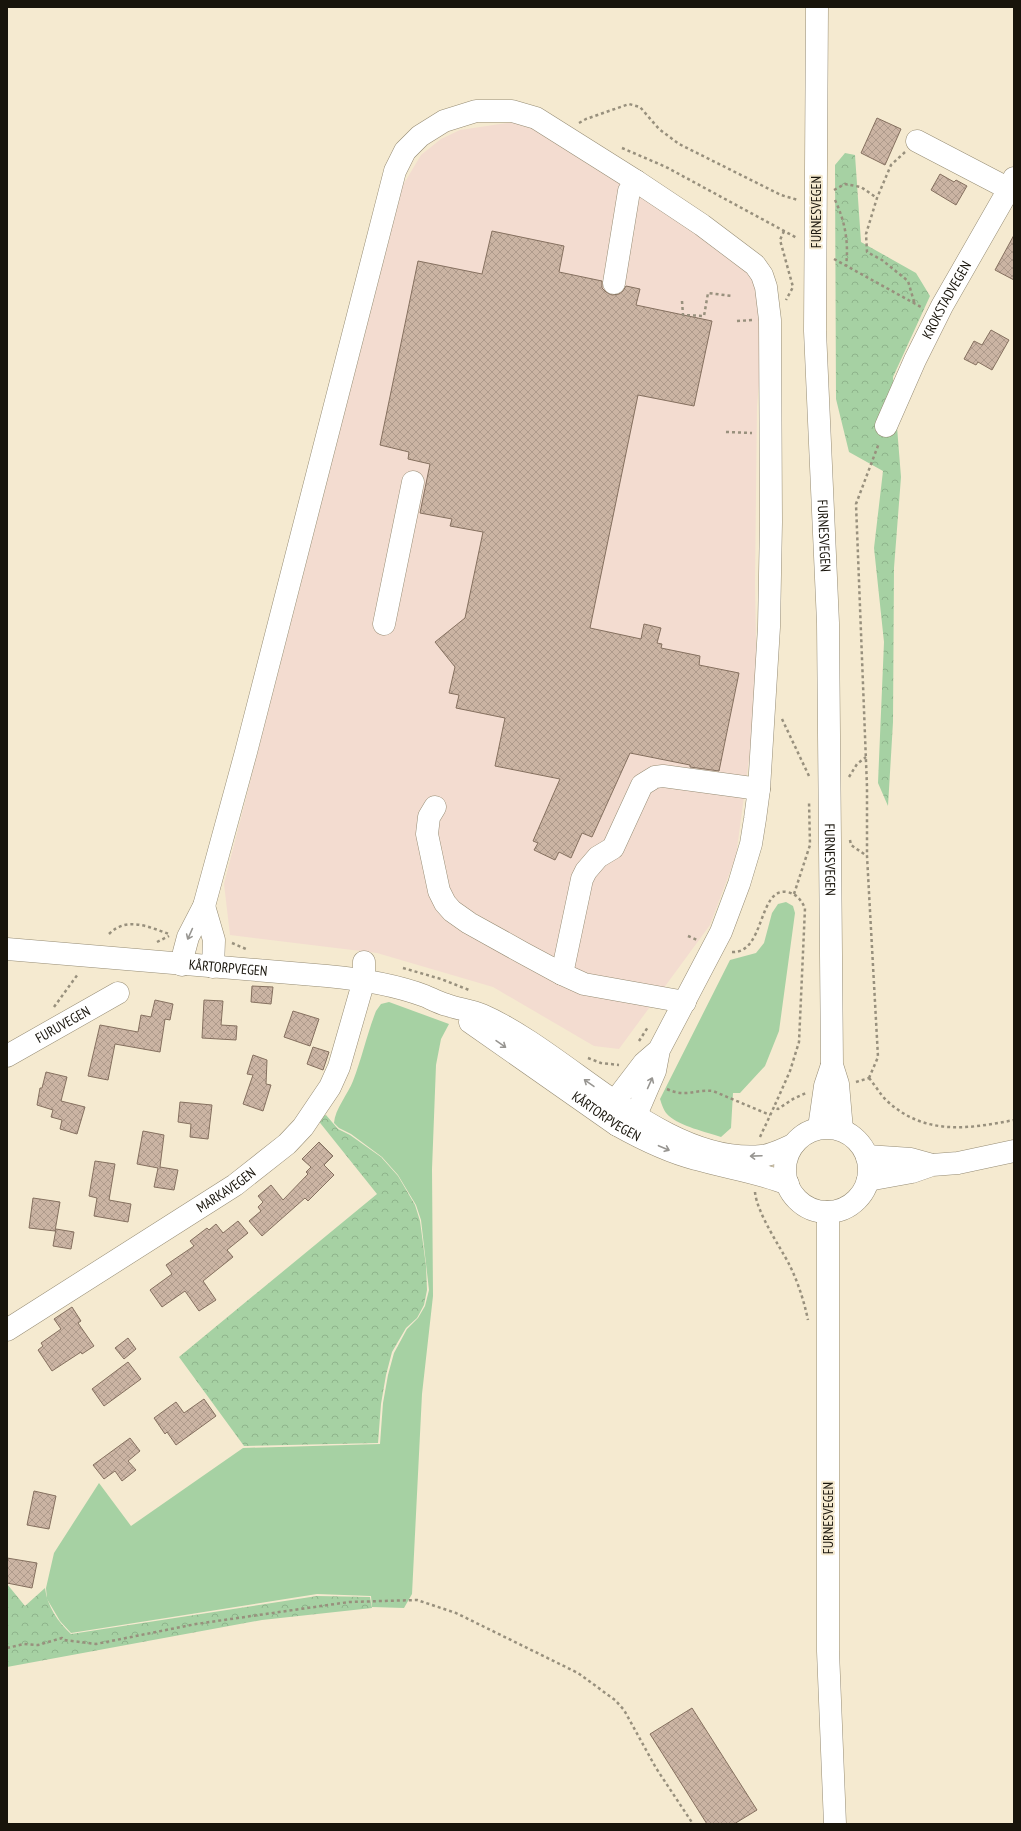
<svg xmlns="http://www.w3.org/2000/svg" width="1021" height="1831" viewBox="0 0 1021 1831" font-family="'PT Sans Narrow',sans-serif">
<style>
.commercial{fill:#f3dcd0}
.grass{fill:#a6d1a3}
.forest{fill:url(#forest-crowns)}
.building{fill:url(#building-cross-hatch);stroke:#85705f}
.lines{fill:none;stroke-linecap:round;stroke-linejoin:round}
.minor-casing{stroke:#968c74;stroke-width:23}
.major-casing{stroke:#968c74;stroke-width:23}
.path{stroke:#98907d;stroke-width:2.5;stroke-dasharray:3 3;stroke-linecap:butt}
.minor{stroke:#fff;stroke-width:22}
.major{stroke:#fff;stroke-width:22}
.oneway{stroke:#979591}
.labels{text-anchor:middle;stroke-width:4;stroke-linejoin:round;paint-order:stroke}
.street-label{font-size:14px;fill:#18140b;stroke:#f5ead0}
</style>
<defs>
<pattern id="forest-crowns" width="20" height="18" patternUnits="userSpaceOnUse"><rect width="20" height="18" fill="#a6d1a3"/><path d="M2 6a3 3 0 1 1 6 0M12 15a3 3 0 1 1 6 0" fill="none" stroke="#8eb38b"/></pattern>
<pattern id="building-cross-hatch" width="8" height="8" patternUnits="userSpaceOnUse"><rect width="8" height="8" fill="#cbb4a3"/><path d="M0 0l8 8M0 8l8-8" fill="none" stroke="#ae9a8b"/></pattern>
</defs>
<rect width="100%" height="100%" fill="#f5ead0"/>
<path class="commercial" d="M 514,122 L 551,135 L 637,185 L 758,278 L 764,327 L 757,406 L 755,583 L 757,700 L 736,856 L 710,925 L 619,1049 L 594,1046 L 493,987 L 377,953 L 230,935 L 224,884 L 403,185 L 421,155 L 441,139 L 460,130 Z"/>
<g class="grass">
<path d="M 786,902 L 793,906 L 795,913 L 779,1031 L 765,1066 L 740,1093 L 733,1093 L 731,1128 L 721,1137 C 706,1132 680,1126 669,1116 C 664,1112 662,1105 660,1099 L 730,960 L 756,953 L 764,943 L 772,913 L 778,904 Z"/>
<path d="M 389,1002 L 449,1024 L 441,1039 L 436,1065 L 432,1169 L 433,1296 L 422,1394 L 412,1594 L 404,1608 L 372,1607 L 371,1596 L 317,1594 L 71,1633 L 60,1621 L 47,1599 L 46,1588 L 54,1553 L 99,1483 L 131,1526 L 243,1448 L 380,1444 L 383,1403 L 388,1375 L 394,1353 L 407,1329 L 418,1318 L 425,1306 L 429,1290 L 421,1220 L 416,1205 L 398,1175 L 382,1157 L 351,1134 L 339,1128 L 334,1123 C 335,1109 348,1094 353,1081 C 362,1058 367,1034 376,1011 L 381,1004 Z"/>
</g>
<g class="forest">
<path d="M 845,153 L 855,155 L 861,242 L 916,273 L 930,296 L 893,377 L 901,477 L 894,568 L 893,722 L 888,806 L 878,783 L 884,642 L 874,548 L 883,471 L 849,452 L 836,399 L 835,165 Z"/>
<path d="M 326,1115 L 338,1129 L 350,1135 L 381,1157 L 398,1176 L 415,1205 L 420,1221 L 426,1266 L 427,1290 L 424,1305 L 417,1318 L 406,1328 L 392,1352 L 386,1375 L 381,1404 L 378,1443 L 244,1446 L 179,1357 L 377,1194 L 317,1119 Z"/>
<path d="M 7,1584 L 25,1606 L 45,1588 C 47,1606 58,1622 71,1634 L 317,1596 L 370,1597 L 372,1608 L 262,1620 L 7,1667 Z"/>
</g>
<g class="building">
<path d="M 877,118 L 901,129 L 885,165 L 861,153 Z"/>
<path d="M 940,174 L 954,182 L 956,180 L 967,186 L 956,205 L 931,190 Z"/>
<path d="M 492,231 L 564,246 L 559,272 L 602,281 L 602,288 L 606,292 L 612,295 L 619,294 L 623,291 L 626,286 L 640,289 L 636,305 L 712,321 L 694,406 L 638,395 L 590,628 L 641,639 L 644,624 L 661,628 L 657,643 L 662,644 L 661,648 L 700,656 L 699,665 L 739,673 L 719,771 L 690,767 L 690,765 L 630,753 L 592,837 L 582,833 L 571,858 L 559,852 L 555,860 L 534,850 L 538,843 L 533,841 L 560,779 L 495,766 L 505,718 L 456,708 L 459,695 L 449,693 L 455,667 L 435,642 L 465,618 L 483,532 L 450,526 L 452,519 L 420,513 L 430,464 L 408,459 L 409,452 L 380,445 L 418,261 L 482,274 Z"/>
<path d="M 1014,235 L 1014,280 L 995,270 Z"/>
<path d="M 991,330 L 1009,340 L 992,370 L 978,362 L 976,365 L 964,359 L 974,341 L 982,345 Z"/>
<path d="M 252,986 L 273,987 L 271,1004 L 251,1002 Z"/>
<path d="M 155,1000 L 173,1004 L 170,1020 L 165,1019 L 160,1052 L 115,1044 L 108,1080 L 88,1076 L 100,1025 L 138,1032 L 141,1015 L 151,1017 Z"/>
<path d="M 204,1000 L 223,1001 L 221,1025 L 237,1026 L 236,1040 L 202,1038 Z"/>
<path d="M 293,1011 L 319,1019 L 310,1046 L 284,1037 Z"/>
<path d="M 313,1047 L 329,1052 L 323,1070 L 307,1064 Z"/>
<path d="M 253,1055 L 267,1060 L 266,1084 L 271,1085 L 263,1111 L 243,1104 L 253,1075 L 247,1074 Z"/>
<path d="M 46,1072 L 67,1077 L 61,1101 L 85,1107 L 77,1134 L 60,1129 L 62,1120 L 51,1117 L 53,1110 L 37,1105 L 40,1088 L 42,1088 Z"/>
<path d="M 180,1102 L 212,1105 L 208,1139 L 190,1137 L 191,1124 L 178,1122 Z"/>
<path d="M 143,1131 L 164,1135 L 160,1167 L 178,1170 L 174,1190 L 154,1187 L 158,1168 L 137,1164 Z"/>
<path d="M 319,1142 L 333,1156 L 324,1165 L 334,1175 L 308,1201 L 305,1198 L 262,1236 L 249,1221 L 261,1211 L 258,1207 L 263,1202 L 258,1196 L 271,1185 L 283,1200 L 308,1174 L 306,1172 L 311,1167 L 302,1159 Z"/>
<path d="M 95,1161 L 115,1164 L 109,1200 L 131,1204 L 128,1222 L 94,1216 L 97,1198 L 89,1196 Z"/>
<path d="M 33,1198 L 60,1202 L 55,1231 L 29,1228 Z"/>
<path d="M 238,1221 L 248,1233 L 227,1250 L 233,1257 L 203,1281 L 216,1300 L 199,1311 L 185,1291 L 162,1307 L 150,1290 L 172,1274 L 166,1265 L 194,1246 L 190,1241 L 207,1228 L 209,1230 L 216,1224 L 223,1233 Z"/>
<path d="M 56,1229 L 74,1232 L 71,1249 L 53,1246 Z"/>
<path d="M 72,1307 L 81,1321 L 78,1323 L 94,1346 L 82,1354 L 81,1352 L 52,1371 L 38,1350 L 43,1346 L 41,1343 L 61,1329 L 54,1319 Z"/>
<path d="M 128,1338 L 136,1349 L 124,1359 L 115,1348 Z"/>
<path d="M 128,1362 L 141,1379 L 104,1406 L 92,1389 Z"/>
<path d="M 204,1399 L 216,1416 L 176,1445 L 167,1432 L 165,1434 L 154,1418 L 176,1402 L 184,1413 Z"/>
<path d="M 130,1438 L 140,1451 L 128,1461 L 136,1470 L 122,1481 L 115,1471 L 104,1479 L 93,1465 Z"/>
<path d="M 34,1491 L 56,1496 L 49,1529 L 27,1525 Z"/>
<path d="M 7,1558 L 37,1563 L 32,1588 L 7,1583 Z"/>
<path d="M 692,1708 L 757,1810 L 734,1824 L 707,1824 L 650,1734 Z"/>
</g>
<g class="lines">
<defs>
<g id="minor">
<path d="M 917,141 L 1009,189"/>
<path d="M 614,283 L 629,191 L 636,181"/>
<path id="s1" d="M 886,426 L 915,360 L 942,306 L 1009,189 L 1014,178"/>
<path d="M 384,624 L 413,482"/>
<path d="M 435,807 L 429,817 L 427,834 L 439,891 L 445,903 L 452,911 L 469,923 L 523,953 L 562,974 L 584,984 L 685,1002"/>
<path d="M 204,906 L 214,940 L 213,967"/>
<path d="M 182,965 L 184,952 L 188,937 L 204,906 L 246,752 L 395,171 L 405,151 L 420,136 L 444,121 L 476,111 L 512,111 L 536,118 L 636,181 L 702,225 L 755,265 L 762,275 L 766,287 L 770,320 L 771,522 L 769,627 L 759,789 L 755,819 L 751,844 L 739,884 L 721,932 L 659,1050 L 655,1071 L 636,1115 L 617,1125 L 615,1101 L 644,1063 L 659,1050"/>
<path d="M 562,974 L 582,879 L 586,871 L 598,857 L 613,848 L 642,785 L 655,777 L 663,776 L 759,789"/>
<path id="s2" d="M 7,1056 L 118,993"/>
<path id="s3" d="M 7,1330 L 235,1185 L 287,1144 L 303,1127 L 330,1087 L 339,1067 L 364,980 L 364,962"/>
</g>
<g id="major">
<path id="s4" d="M 817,7 L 815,331 L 828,623 L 832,1065 L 838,1084 L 842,1130"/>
<path id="s5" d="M 7,949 L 327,976 C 360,979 393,984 425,996 C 432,999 439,1003 447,1005 C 458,1009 471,1010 482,1015 C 569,1053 663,1166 762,1156 C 773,1155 783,1149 793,1145"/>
<path id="s6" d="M 470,1022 L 617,1125 C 642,1139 668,1152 696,1159 C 727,1168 758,1172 788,1184"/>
<path d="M 819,1128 L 825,1086 L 831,1068"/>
<circle cx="827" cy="1170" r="42"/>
<path d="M 867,1156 L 911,1159 L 929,1164"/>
<path d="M 868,1180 L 912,1172 L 932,1165 L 958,1163 L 1014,1151"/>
<path d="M 828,1212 L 828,1651 L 835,1824"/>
</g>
</defs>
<use href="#minor" class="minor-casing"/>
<use href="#major" class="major-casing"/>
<g class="path">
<path d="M 579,123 L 586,119 L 629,104 L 640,107 L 659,129 L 679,144 L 781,195 L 798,200"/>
<path d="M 622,148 L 666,167 L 797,238"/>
<path d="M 905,152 L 891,165 L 877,198 L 866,234 L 867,252 L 882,260 L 908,281 L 915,305"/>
<path d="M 834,190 L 845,184 L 861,187 L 877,198"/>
<path d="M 835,200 C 845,221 849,243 846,266"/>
<path d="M 784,231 L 780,240 L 793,287 L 786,300"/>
<path d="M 834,259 L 921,307"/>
<path d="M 682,301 L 683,315 L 704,316 L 708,293 L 732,296"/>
<path d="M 737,321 L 753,320"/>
<path d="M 726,432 L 752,433"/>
<path d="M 782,719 L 809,776"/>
<path d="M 849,777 L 857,764 L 866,757"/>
<path d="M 850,840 L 851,845 L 867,856"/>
<path d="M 794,894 L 810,845 L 809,801"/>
<path d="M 109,934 C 127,916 149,927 169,934"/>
<path d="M 688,936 L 697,940"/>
<path d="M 157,942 L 169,936"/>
<path d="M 232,943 L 246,949"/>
<path d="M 732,952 C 765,954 758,887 787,892 C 797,894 801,900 805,908 L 799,1042 L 790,1071 L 774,1107"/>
<path d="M 403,968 L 441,979 L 469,990"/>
<path d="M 54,1007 L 78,974"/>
<path d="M 639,1041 L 648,1027"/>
<path d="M 588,1058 L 601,1063 L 619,1065"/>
<path d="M 869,1078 L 878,1057 L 867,856 L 867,787 L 856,504 L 879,443"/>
<path d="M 869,1078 C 875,1085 880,1094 886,1100 C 924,1136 968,1129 1014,1120"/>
<path d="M 856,1082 L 869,1078"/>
<path d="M 667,1089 C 686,1098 695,1089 713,1091 L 770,1115"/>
<path d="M 760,1137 L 774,1107 L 778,1109 L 793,1099 L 806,1093"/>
<path d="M 755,1192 C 757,1213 779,1245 789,1264 C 798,1282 804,1301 808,1320"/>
<path d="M 7,1648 L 24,1644 L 38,1645 L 62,1638 L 64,1640 L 96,1644 L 196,1624 L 349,1602 L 417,1600 L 456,1613 L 578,1673 L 615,1700 L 624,1710 L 656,1768 L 693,1824"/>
</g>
<use href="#minor" class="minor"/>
<use href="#major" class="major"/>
</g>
<defs><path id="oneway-shaft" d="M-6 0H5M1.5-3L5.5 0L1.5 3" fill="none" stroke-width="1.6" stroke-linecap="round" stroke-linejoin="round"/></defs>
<g class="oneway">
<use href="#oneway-shaft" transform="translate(190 934) rotate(114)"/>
<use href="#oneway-shaft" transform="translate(501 1044) rotate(35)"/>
<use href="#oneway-shaft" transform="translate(589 1083) rotate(-145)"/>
<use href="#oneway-shaft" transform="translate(650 1083) rotate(-66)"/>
<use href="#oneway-shaft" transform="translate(664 1148) rotate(23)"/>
<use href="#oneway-shaft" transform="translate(756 1156) rotate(178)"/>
</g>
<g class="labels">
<g class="street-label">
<text transform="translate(816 212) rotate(-90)" y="5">FURNESVEGEN</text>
<text dy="5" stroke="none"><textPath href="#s1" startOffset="140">KROKSTADVEGEN</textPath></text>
<text dy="5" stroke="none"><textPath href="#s4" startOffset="529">FURNESVEGEN</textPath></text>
<text dy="5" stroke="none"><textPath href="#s4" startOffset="853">FURNESVEGEN</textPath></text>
<text dy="5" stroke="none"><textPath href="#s5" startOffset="222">KÅRTORPVEGEN</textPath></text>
<text dy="5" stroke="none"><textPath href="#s2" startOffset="64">FURUVEGEN</textPath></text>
<text dy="5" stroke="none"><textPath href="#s6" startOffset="166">KÅRTORPVEGEN</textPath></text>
<text dy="5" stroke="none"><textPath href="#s3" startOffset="260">MARKAVEGEN</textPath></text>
<text transform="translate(828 1518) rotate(-90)" y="5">FURNESVEGEN</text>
</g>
</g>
<rect width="1021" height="1831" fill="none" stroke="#18140b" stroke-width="16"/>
</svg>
